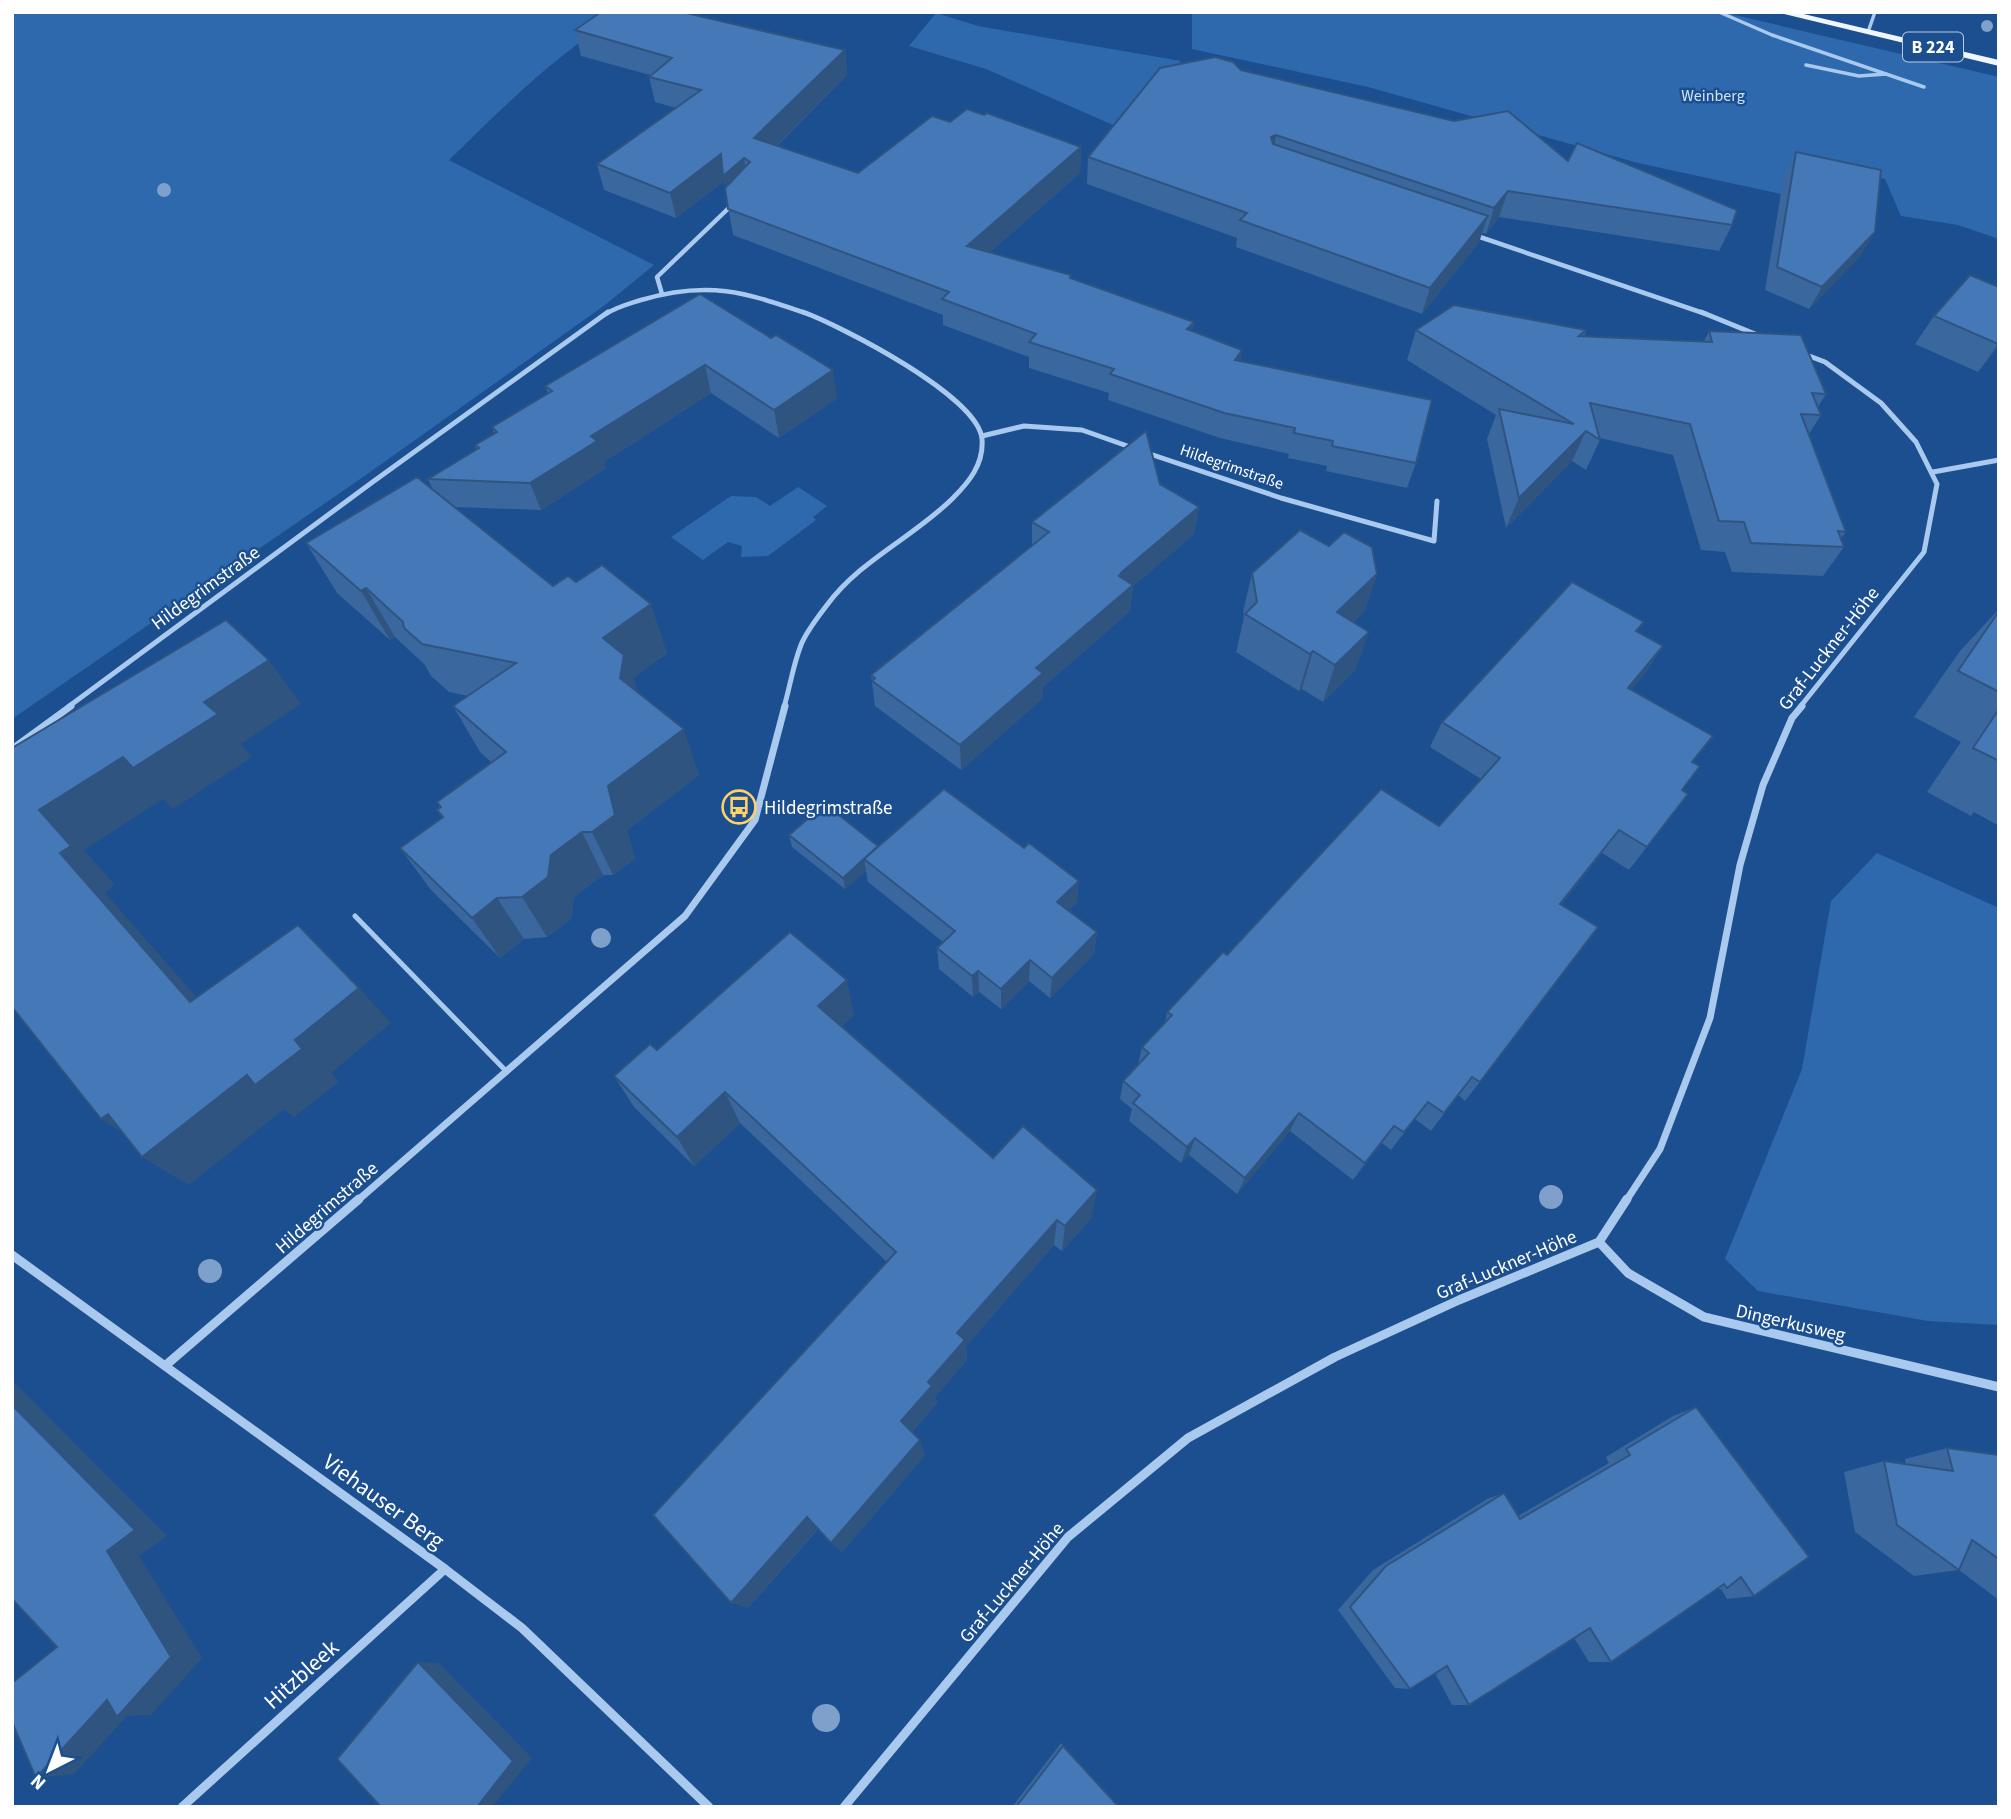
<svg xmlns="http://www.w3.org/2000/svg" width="2011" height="1819" viewBox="0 0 2011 1819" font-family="'Source Sans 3',sans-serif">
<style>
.green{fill:#2e69ad}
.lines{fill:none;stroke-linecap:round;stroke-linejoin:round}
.service-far1{stroke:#a9c9ee;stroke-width:3.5}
.service{stroke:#a9c9ee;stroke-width:5}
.minor-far3{stroke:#a9c9ee;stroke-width:4.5}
.minor-far2{stroke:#a9c9ee;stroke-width:5}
.minor-far1{stroke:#a9c9ee;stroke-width:7}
.minor{stroke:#a9c9ee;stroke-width:9}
.primary{fill:#f0f6ff;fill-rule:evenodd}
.tree{fill:#7ea0ca}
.wall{fill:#3a679d}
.shaded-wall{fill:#305480}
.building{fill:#4478b7;stroke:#305480;stroke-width:2}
.labels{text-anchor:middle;stroke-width:5;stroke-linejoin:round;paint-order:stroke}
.far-park-label{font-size:16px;fill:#cfe3fa;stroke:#1b4f8f}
.far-street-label{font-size:16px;fill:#fff;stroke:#1b4f8f}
.shield{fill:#1b4f8f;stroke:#bbcadd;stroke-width:2}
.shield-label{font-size:18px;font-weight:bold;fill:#fff}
.street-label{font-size:19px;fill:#fff;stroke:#1b4f8f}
.poi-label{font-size:19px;fill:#fff;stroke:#1b4f8f;text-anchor:start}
.near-street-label{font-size:23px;fill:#fff;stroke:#1b4f8f}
</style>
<rect width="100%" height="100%" fill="#1b4f8f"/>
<g class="green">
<path d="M 12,12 L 626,12 C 554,55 508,103 449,160 L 654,265 L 605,305 L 366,475 L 12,719 Z"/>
<path d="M 1192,12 L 1722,12 L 1999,77 L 1999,239 L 1958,225 L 1901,216 L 1885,179 L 1795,156 L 1790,196 L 1638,163 L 1368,87 L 1192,49 Z"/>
<path d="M 936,13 L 978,26 L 1181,61 L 1122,129 L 986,69 L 909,46 Z"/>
<path d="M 798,487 L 827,506 L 813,517 L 816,520 L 768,556 L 741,557 L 742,546 L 728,542 L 703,560 L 671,537 L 731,496 L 756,497 L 770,506 Z"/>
<path d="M 1877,853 L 1999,908 L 1999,1325 L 1928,1321 L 1758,1291 L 1725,1259 L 1802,1069 L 1831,901 Z"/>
</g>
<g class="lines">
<g class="service-far1">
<path d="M 1719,12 L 1772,35 L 1924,87"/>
<path d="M 1868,32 L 1875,12"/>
<path d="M 1806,65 L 1859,76 L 1886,74"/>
</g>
<path class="service" d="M 355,916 L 507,1072"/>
<g class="minor-far3">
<path d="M 1474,235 L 1706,314"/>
<path d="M 662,294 L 657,277 L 734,203"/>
<path d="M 606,314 C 616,307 629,304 641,300 C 708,280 745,292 808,314"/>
</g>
<g class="minor-far2">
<path d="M 1701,312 L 1760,336"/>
<path d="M 982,436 L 1024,426 L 1082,430 L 1133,448"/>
<path d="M 1144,452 L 1281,498 L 1434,541 L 1437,501"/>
<path d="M 1933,472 L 1999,460"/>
<path d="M 68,707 L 374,481 L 608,312"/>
<path d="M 784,707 C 790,687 793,665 801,645 C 806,632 818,617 827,605 C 860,560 914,537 953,498 C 969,482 984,464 982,439 C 978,396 841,326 803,312"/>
<path d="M 1800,707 L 1924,552 L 1937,484 L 1916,442 L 1881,403 L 1825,362 L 1804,354"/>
</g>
<g class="minor-far1">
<path d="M 12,749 L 71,706"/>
<path d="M 357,1201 L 685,916 L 755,820 L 785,706"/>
<path d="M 1626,1201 L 1660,1149 L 1710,1018 L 1740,865 L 1763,785 L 1792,718 L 1802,706"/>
</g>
<g class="minor">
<path d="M 1599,1242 L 1628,1273 L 1704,1317 L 1999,1387"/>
<path d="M 12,1255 L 445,1569 L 522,1628 L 709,1807"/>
<path d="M 166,1365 L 359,1199"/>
<path d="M 182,1807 L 445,1569"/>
<path d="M 844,1807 L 1068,1537 L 1188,1438 L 1335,1357 L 1459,1300 L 1599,1242 L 1627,1199"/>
</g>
<path class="primary" d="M 1776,12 L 1795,12 L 1999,60 L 1999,66 Z"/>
</g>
<g class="tree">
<circle cx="1987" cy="26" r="6"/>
<circle cx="164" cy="190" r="7"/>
<circle cx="601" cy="938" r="10"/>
<circle cx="1551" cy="1197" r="12"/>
<circle cx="210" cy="1271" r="12"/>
<circle cx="826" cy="1718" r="14"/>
</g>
<g class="wall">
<path d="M 575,30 L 845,50 L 847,75 L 777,146 L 858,173 L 950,122 L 1081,147 L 1080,173 L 990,252 L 1071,275 L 1071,278 L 1194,322 L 1192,331 L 1242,350 L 1240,361 L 1416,463 L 1407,488 L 1326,471 L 1327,466 L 1288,458 L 1289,454 L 1220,438 L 1108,400 L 1109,393 L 1029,368 L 1029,357 L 943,325 L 943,315 L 733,235 L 724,181 L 676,218 L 604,190 L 597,164 L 676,108 L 655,102 L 649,77 L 650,75 L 581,56 Z"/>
<path d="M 1241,70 L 1568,161 L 1732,225 L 1719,251 L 1499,217 L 1486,234 L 1482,233 L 1479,242 L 1422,314 L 1236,247 L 1237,238 L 1087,184 L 1088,157 Z"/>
<path d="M 1796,152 L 1862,254 L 1809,309 L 1765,290 L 1784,175 Z"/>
<path d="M 1999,287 L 1999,346 L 1978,372 L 1915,344 L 1934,316 Z"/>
<path d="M 700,294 L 837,398 L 779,438 L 711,393 L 604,462 L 606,468 L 541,510 L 454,507 L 553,586 L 667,653 L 633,678 L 638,693 L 699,775 L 627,830 L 635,859 L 613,875 L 603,875 L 574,897 L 571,919 L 547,937 L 524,939 L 500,958 L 431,890 L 400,848 L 442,818 L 437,810 L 440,808 L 437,802 L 492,763 L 480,752 L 453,706 L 468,696 L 449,692 L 431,676 L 425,665 L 395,637 L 390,640 L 337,593 L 306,543 L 433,490 L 428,479 L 476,450 L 475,445 L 494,433 L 492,427 L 548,393 L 545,386 Z"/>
<path d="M 1416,330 L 1586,330 L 1584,337 L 1704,341 L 1709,331 L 1826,394 L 1818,407 L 1821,415 L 1809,434 L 1846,532 L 1841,538 L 1844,547 L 1823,576 L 1732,572 L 1725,552 L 1701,550 L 1673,455 L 1600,438 L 1600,440 L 1586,470 L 1572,461 L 1506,528 L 1487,439 L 1496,415 L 1407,360 Z"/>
<path d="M 1160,484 L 1199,507 L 1194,534 L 1133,586 L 1130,611 L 1043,687 L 1043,698 L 961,770 L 875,706 L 871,675 L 1032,546 L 1032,522 Z"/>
<path d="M 1252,573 L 1377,574 L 1364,612 L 1353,622 L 1356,669 L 1323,702 L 1302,689 L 1299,691 L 1236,652 L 1244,617 L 1243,612 Z"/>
<path d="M 1999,609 L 1999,826 L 1974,812 L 1971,816 L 1927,792 L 1961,742 L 1914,717 L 1960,651 Z"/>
<path d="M 1638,633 L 1663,646 L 1646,672 L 1631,690 L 1693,762 L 1682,791 L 1688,794 L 1629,870 L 1602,853 L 1562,904 L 1480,1082 L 1465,1101 L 1458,1095 L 1431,1131 L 1415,1119 L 1391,1150 L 1382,1143 L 1353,1180 L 1290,1131 L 1237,1194 L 1189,1155 L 1181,1163 L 1129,1121 L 1132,1109 L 1120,1099 L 1123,1081 L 1138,1065 L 1142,1047 L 1165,1023 L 1167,1012 L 1227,955 L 1439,826 L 1481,779 L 1430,747 L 1442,722 Z"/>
<path d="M 789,835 L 878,846 L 1077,903 L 1068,911 L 1097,932 L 1094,954 L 1050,998 L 1029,981 L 1001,1009 L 979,992 L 973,997 L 939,969 L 937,948 L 943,942 L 868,882 L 866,871 L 845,889 L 792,847 Z"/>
<path d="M 854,1015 L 842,1026 L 993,1158 L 1092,1217 L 1062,1251 L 1054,1245 L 966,1346 L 967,1360 L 935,1397 L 937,1403 L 912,1432 L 925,1455 L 842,1552 L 818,1529 L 748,1608 L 887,1262 L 740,1123 L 694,1166 L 634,1107 L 614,1076 L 657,1050 Z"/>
<path d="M 1696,1407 L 1754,1596 L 1727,1599 L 1721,1589 L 1717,1589 L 1611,1662 L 1589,1662 L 1574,1638 L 1469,1705 L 1452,1705 L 1435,1673 L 1410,1689 L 1395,1688 L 1338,1610 L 1373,1570 L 1487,1499 L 1504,1493 L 1518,1516 L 1609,1463 L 1606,1457 L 1673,1416 Z"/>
<path d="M 1947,1448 L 1999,1455 L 1999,1600 L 1959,1570 L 1914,1576 L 1855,1532 L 1844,1472 L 1884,1461 L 1906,1465 L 1905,1459 Z"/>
<path d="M 1061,1743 L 1119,1807 L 1012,1807 Z"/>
</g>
<g class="shaded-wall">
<path d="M 845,50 L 847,75 L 758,164 L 754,138 Z"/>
<path d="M 1276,135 L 1272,161 L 1271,137 Z"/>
<path d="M 1081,147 L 1080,173 L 968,271 L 967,246 Z"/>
<path d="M 721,154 L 744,158 L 748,184 L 728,202 L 724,181 L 676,218 L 670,193 Z"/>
<path d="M 1508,191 L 1499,217 L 1486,234 L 1494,208 Z"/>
<path d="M 1488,216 L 1479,242 L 1422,314 L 1430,288 Z"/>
<path d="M 1875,232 L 1862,254 L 1809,309 L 1822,287 Z"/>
<path d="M 1194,322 L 1190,347 L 1187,329 Z"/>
<path d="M 1999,343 L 1999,346 L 1978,372 Z"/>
<path d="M 1242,350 L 1237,376 L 1235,360 Z"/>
<path d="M 705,365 L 711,393 L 604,462 L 606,468 L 541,510 L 530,483 L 591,436 Z"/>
<path d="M 833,370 L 837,398 L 779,438 L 774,410 Z"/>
<path d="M 1586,431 L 1572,461 L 1506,528 L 1519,498 Z"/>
<path d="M 1199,507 L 1194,534 L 1133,586 L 1130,611 L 1043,687 L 1043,698 L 961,770 L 960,745 L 1036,668 L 1122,572 Z"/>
<path d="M 1377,574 L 1364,612 L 1325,650 L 1337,612 Z"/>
<path d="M 366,588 L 395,637 L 390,640 L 361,591 Z"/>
<path d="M 651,604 L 667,653 L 633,678 L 642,702 L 623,685 L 603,638 Z"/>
<path d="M 1369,632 L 1356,669 L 1323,702 L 1335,665 Z"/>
<path d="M 1663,646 L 1646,672 L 1612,713 L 1628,688 Z"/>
<path d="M 1313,651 L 1302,689 L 1299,691 L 1310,654 Z"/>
<path d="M 269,660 L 301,704 L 241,744 L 252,757 L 173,809 L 163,799 L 84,850 L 115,885 L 105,893 L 231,1036 L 190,1002 L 60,853 L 39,810 Z"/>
<path d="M 684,729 L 699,775 L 627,830 L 635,859 L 613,875 L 592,832 L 608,786 Z"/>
<path d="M 1619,830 L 1602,853 L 1545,926 L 1560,904 Z"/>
<path d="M 582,832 L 603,875 L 574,897 L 571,919 L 547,937 L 522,897 L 551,855 Z"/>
<path d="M 864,859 L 866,871 L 845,889 L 843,878 Z"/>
<path d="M 1079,881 L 1077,903 L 1055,924 L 1057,902 Z"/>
<path d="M 497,898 L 524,939 L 500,958 L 472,918 Z"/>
<path d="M 1097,932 L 1094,954 L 1050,998 L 1052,978 Z"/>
<path d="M 1030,960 L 1029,981 L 1001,1009 L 1001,989 Z"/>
<path d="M 978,971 L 979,992 L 973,997 L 972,976 Z"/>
<path d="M 847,980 L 854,1015 L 828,1040 L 818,1006 Z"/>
<path d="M 359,988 L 391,1023 L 331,1073 L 339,1082 L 294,1117 L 284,1109 L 189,1185 L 142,1157 L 247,1075 L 295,1040 Z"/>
<path d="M 725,1092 L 740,1123 L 694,1166 L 677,1137 Z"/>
<path d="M 1299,1113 L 1290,1131 L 1237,1194 L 1245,1178 Z"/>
<path d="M 108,1114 L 149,1149 L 101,1119 Z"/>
<path d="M 1394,1126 L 1382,1143 L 1353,1180 L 1365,1163 Z"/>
<path d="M 1195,1138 L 1189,1155 L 1181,1163 L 1187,1147 Z"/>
<path d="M 1097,1190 L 1092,1217 L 1062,1251 L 1065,1226 Z"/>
<path d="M 1057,1220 L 1054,1245 L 966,1346 L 967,1360 L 935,1397 L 937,1403 L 907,1437 L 901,1421 L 928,1382 L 957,1333 Z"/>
<path d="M 12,1380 L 167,1536 L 139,1556 L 202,1658 L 151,1715 L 127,1716 L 74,1774 L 36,1778 L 107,1700 L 12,1405 Z"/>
<path d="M 920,1440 L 925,1455 L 842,1552 L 831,1543 Z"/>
<path d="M 807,1517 L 819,1527 L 748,1608 L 731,1603 Z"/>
<path d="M 418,1662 L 439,1663 L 532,1758 L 493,1806 L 494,1807 L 477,1807 Z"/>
</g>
<g class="building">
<path d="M 601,12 L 682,12 L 845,50 L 754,138 L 858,173 L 932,116 L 950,122 L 967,109 L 984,115 L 987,113 L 1081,147 L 967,246 L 1071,275 L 1070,278 L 1194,322 L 1187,329 L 1242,350 L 1235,360 L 1432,400 L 1416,463 L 1332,446 L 1333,441 L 1294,433 L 1295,428 L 1224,413 L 1110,374 L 1114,369 L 1029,342 L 1036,334 L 942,299 L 949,292 L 728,209 L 725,188 L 750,162 L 744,158 L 723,176 L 721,154 L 670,193 L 597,164 L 701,90 L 649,77 L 672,58 L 575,30 Z"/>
<path d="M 1215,57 L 1233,62 L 1241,70 L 1454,121 L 1508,111 L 1568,161 L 1577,143 L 1737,210 L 1732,225 L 1508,191 L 1494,208 L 1276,135 L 1271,137 L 1273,144 L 1488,216 L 1430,288 L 1240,220 L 1247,213 L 1088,157 L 1160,68 Z"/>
<path d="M 1796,152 L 1881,170 L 1875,232 L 1822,287 L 1777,267 Z"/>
<path d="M 1970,275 L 1999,287 L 1998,344 L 1934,316 Z"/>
<path d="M 700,294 L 771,338 L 776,335 L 833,370 L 774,410 L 705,365 L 591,436 L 597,441 L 530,483 L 428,479 L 479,448 L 475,445 L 497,432 L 492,427 L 552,391 L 545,386 Z"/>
<path d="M 1454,305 L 1586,330 L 1579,336 L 1712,342 L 1709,331 L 1801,335 L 1826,394 L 1812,393 L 1821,415 L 1801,414 L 1846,532 L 1838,531 L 1844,547 L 1751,543 L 1744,522 L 1719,521 L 1690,424 L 1590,403 L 1600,440 L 1586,431 L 1519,498 L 1499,409 L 1574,424 L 1416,330 Z"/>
<path d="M 1146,431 L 1160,484 L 1199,507 L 1122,572 L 1119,576 L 1133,585 L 1036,668 L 1043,673 L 960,745 L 872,681 L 875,678 L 871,675 L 1049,532 L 1032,522 Z"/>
<path d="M 417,477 L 553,586 L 568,576 L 576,582 L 602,565 L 651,604 L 603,638 L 624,655 L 620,678 L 684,729 L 608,786 L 615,815 L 592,832 L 582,832 L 551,855 L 548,877 L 522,897 L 497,898 L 472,918 L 400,848 L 443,817 L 437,810 L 441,807 L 437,802 L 506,752 L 453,706 L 516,663 L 422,644 L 404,628 L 403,622 L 366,588 L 361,591 L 306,543 Z"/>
<path d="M 1300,530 L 1329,546 L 1344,532 L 1372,547 L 1377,574 L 1337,612 L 1369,632 L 1335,665 L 1313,651 L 1310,654 L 1245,614 L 1257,602 L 1252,573 Z"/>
<path d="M 1572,582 L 1644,622 L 1636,631 L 1663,646 L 1628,688 L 1713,736 L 1692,762 L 1700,766 L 1682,790 L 1688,794 L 1647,847 L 1619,830 L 1560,904 L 1598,927 L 1480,1082 L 1472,1077 L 1444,1113 L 1428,1102 L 1404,1132 L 1394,1126 L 1365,1163 L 1299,1113 L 1245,1178 L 1195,1138 L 1187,1147 L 1133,1103 L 1140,1095 L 1123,1081 L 1149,1053 L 1142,1047 L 1172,1015 L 1167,1012 L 1223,952 L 1227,955 L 1381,789 L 1439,826 L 1500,758 L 1442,722 Z"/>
<path d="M 1999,611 L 1999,692 L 1958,671 Z"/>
<path d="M 226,620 L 269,660 L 204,702 L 218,714 L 133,768 L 123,757 L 39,810 L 71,846 L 60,853 L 190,1002 L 298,925 L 359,988 L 295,1040 L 302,1049 L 255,1085 L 247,1075 L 142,1157 L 108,1114 L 101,1119 L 12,1007 L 12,748 Z"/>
<path d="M 1999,709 L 1999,761 L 1973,748 Z"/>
<path d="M 944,789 L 1024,848 L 1029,843 L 1079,881 L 1057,902 L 1097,932 L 1052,978 L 1030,960 L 1001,989 L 978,971 L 972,976 L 937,948 L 955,931 L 864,859 Z"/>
<path d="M 825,804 L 878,846 L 843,878 L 789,835 Z"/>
<path d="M 790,932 L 847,980 L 818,1006 L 993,1158 L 1023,1126 L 1097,1190 L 1065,1226 L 1057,1220 L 957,1333 L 965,1340 L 928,1382 L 932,1386 L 901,1421 L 920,1440 L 831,1543 L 807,1517 L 731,1603 L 653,1515 L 896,1252 L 725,1092 L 677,1137 L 614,1076 L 650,1044 L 657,1050 Z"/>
<path d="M 12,1405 L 135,1530 L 107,1551 L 171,1657 L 117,1717 L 107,1700 L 36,1778 L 12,1722 L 12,1683 L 57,1647 L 12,1599 Z"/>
<path d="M 1696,1407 L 1809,1557 L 1754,1596 L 1741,1577 L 1727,1588 L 1724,1584 L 1611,1662 L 1590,1628 L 1469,1705 L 1447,1666 L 1410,1689 L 1350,1607 L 1386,1566 L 1504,1493 L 1520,1519 L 1630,1455 L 1626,1449 Z"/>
<path d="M 1947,1448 L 1999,1455 L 1999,1559 L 1972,1540 L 1959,1570 L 1897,1525 L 1884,1461 L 1953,1471 Z"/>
<path d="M 418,1662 L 513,1761 L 477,1807 L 381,1807 L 337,1759 Z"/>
<path d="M 1063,1746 L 1119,1807 L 1016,1807 Z"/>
</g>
<defs>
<symbol id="bus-ring" viewBox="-11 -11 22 22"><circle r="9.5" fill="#1b4f8f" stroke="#ffd166" stroke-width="1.5"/><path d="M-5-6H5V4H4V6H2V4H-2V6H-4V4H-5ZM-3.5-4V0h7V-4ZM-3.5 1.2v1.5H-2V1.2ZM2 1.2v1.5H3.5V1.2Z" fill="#ffd166"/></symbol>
</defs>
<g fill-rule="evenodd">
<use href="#bus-ring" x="720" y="788" width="38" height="38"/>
</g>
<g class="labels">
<g class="far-park-label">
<text x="1713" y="101">Weinberg</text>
</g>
<g class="far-street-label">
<text transform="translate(1232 466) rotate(19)" y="6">Hildegrimstraße</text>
</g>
<rect class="shield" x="1903" y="32.5" width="60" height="29" rx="5"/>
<g class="shield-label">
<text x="1933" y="53">B 224</text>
</g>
<g class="street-label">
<text transform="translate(205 587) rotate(-36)" y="7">Hildegrimstraße</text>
<text transform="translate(1828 648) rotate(-52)" y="7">Graf-Luckner-Höhe</text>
<text transform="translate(326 1207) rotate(-41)" y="7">Hildegrimstraße</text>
<text transform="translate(1506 1264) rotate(-23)" y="7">Graf-Luckner-Höhe</text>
<text transform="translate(1791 1322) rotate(13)" y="7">Dingerkusweg</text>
<text transform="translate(1011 1582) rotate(-50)" y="7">Graf-Luckner-Höhe</text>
</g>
<g class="poi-label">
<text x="764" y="814">Hildegrimstraße</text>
</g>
<g class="near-street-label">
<text transform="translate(384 1501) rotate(36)" y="8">Viehauser Berg</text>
<text transform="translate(301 1674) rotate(-42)" y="8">Hitzbleek</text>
</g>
</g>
<rect width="2011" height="1819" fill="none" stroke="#ffffff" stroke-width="28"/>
<g transform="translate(49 1770) rotate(222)" stroke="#1b4f8f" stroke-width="5" paint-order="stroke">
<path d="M0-5L12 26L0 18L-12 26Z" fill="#ffffff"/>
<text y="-10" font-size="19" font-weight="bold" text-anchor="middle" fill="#ffffff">N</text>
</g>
</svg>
